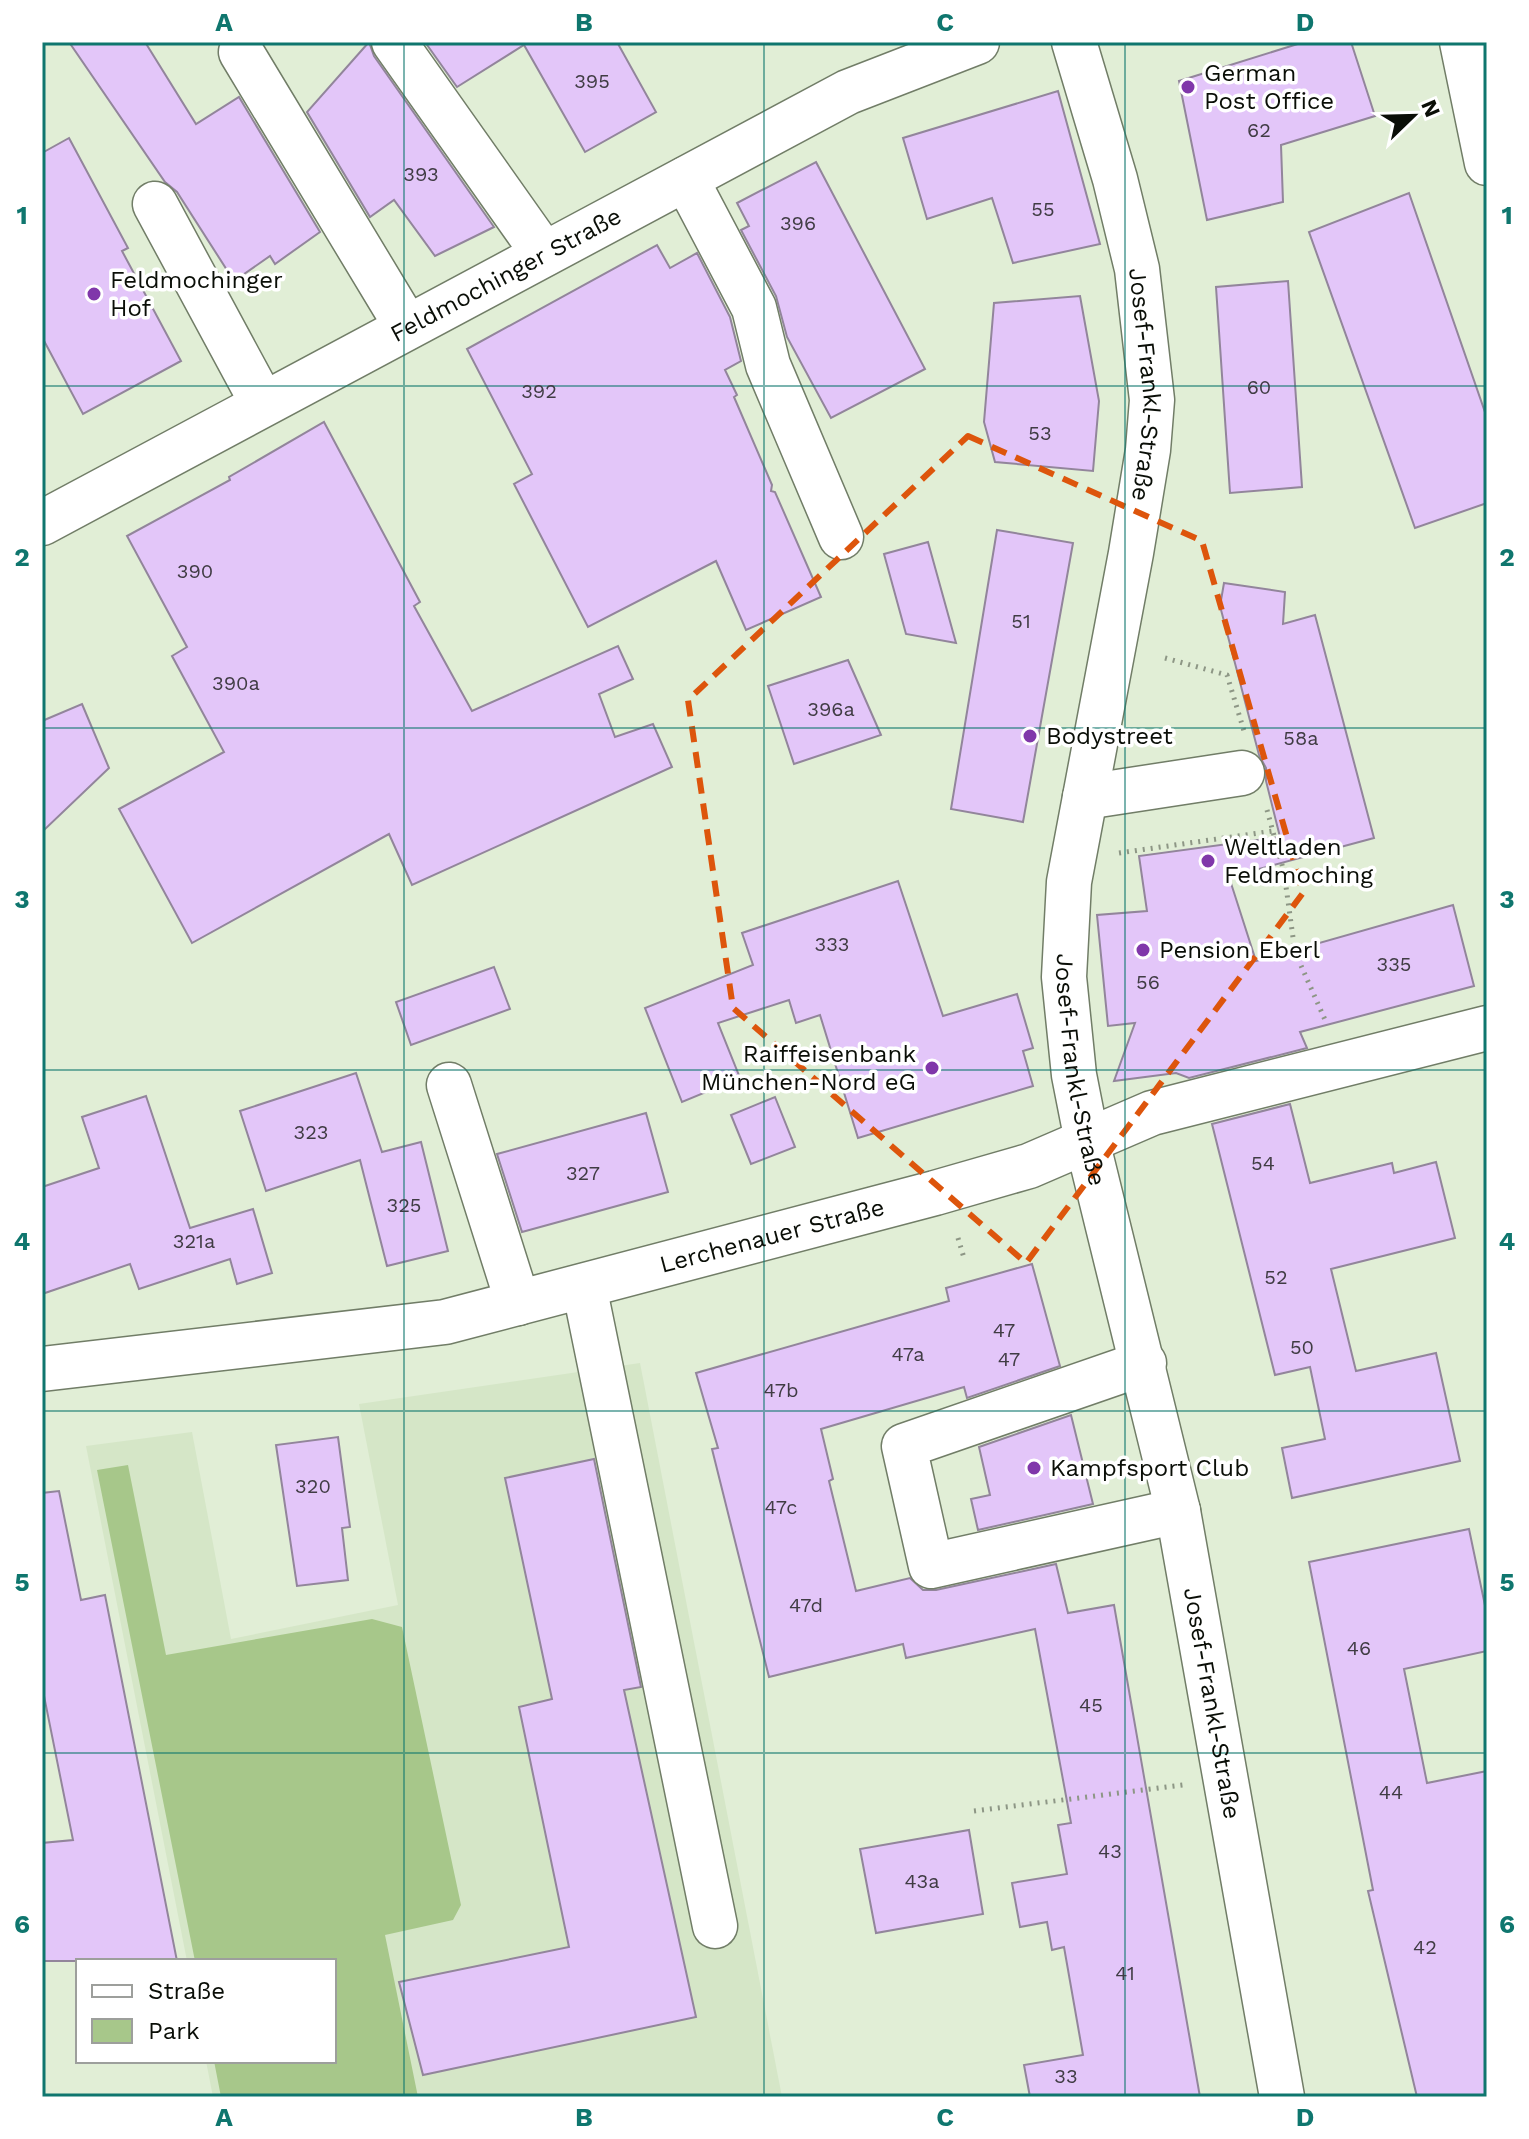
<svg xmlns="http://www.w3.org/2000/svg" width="1529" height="2139" viewBox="0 0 1529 2139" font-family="'Work Sans',sans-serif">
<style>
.built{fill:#d5e6c7}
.green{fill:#a7c78a}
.building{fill:#e3c6f9;stroke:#92859b;stroke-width:2}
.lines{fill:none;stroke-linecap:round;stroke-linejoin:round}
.minor-casing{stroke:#717d67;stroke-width:47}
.major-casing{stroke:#717d67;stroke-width:47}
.path{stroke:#8d9685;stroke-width:5;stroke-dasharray:2 6;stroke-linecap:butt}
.minor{stroke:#fff;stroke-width:44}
.major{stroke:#fff;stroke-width:44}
.marked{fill:none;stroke:#dd550c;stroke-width:6;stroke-dasharray:16 10;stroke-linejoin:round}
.grid{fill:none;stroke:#0f766e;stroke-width:2;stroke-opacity:0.55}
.poi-dot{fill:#8037aa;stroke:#fff;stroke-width:3}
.labels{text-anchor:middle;stroke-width:7;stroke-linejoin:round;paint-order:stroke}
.number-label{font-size:20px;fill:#403c44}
.poi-label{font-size:24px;fill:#0a0e07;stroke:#fff;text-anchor:start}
.street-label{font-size:24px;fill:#0a0e07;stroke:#fff}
.neatline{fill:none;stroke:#0f766e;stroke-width:3}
.grid-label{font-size:26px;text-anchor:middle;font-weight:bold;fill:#0f766e}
</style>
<rect width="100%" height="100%" fill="#e1eed6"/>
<path class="built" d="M 640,1363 L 782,2097 L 213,2097 L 206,2061 L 334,2061 L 334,1961 L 187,1961 L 86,1446 L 192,1432 L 231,1639 L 398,1605 L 359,1404 Z"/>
<path class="green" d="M 128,1465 L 166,1655 L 372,1619 L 402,1627 L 461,1905 L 453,1920 L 385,1935 L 418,2097 L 221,2097 L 214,2061 L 334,2061 L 334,1961 L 195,1961 L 97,1470 Z"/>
<g class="building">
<path d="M 69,42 L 145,42 L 196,124 L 239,97 L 320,232 L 275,264 L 270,256 L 234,281 L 177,192 L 165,182 Z"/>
<path d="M 369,42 L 374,56 L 494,227 L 435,256 L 394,200 L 370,217 L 307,112 Z"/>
<path d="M 425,42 L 617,42 L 656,112 L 585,152 L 524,45 L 457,87 Z"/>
<path d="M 1304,42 L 1351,42 L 1375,116 L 1281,145 L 1283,202 L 1207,220 L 1179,81 Z"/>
<path d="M 1058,91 L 1100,244 L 1013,263 L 992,198 L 927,219 L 903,138 Z"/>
<path d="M 69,138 L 128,248 L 122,251 L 181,361 L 83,414 L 42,337 L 42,153 Z"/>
<path d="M 816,162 L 925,369 L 831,418 L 787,337 L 776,296 L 741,230 L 749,226 L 737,203 Z"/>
<path d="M 1409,193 L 1487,418 L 1487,503 L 1415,528 L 1309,232 Z"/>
<path d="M 657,245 L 670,268 L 697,253 L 730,317 L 741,361 L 725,370 L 737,395 L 734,397 L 772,485 L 771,491 L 775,492 L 821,597 L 746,630 L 716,561 L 588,627 L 514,484 L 532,474 L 467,349 Z"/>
<path d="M 1288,281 L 1302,487 L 1230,493 L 1216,287 Z"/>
<path d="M 1080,296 L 1099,401 L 1093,471 L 995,462 L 984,422 L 994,303 Z"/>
<path d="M 324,422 L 420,602 L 414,606 L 472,711 L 618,646 L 633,679 L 599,694 L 615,737 L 653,724 L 672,767 L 412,885 L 389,834 L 192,943 L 119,809 L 224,752 L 172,656 L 187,647 L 127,536 L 230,480 L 229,477 Z"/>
<path d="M 997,530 L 1073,543 L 1023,822 L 951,809 Z"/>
<path d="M 928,542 L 956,643 L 906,634 L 884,554 Z"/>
<path d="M 1224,583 L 1285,592 L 1283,624 L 1315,615 L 1374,838 L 1229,877 L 1256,961 L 1453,905 L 1474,986 L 1300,1032 L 1307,1048 L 1189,1078 L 1176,1073 L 1114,1081 L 1135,1023 L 1108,1026 L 1097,915 L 1147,911 L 1139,856 L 1280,837 L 1266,781 L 1266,768 L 1259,755 L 1220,606 Z"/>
<path d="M 848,660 L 881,735 L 794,764 L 768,686 Z"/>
<path d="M 82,704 L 109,768 L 42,832 L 42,721 Z"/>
<path d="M 898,881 L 943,1016 L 1017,994 L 1033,1048 L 1023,1051 L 1033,1086 L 858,1138 L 820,1015 L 796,1023 L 789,1000 L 718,1023 L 740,1078 L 682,1102 L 645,1008 L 753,965 L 742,933 Z"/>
<path d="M 494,967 L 510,1009 L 411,1045 L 396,1002 Z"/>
<path d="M 356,1073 L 382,1152 L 421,1142 L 448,1251 L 387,1266 L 360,1160 L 266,1191 L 240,1111 Z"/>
<path d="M 146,1096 L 190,1228 L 253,1209 L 272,1273 L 237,1284 L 230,1259 L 139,1289 L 130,1264 L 42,1294 L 42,1187 L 99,1168 L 82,1117 Z"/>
<path d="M 775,1097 L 795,1147 L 751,1164 L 731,1115 Z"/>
<path d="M 1290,1104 L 1310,1183 L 1392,1163 L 1394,1173 L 1436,1162 L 1455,1238 L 1331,1269 L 1356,1371 L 1436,1353 L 1460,1461 L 1292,1498 L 1282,1448 L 1325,1439 L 1310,1367 L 1275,1375 L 1212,1124 Z"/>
<path d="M 646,1113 L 668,1192 L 522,1232 L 497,1154 Z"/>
<path d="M 1032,1264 L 1060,1366 L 967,1398 L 964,1387 L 821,1429 L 833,1479 L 829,1481 L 856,1591 L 910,1578 L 923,1590 L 936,1590 L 1056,1564 L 1068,1613 L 1114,1605 L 1200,2097 L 1030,2097 L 1024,2065 L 1083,2055 L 1064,1947 L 1052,1950 L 1047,1922 L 1020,1927 L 1012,1883 L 1067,1874 L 1058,1825 L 1071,1823 L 1035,1629 L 906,1658 L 903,1644 L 769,1677 L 712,1449 L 718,1448 L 696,1373 L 949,1301 L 946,1288 Z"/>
<path d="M 1071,1415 L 1093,1504 L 978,1530 L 971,1499 L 990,1495 L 979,1447 Z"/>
<path d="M 338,1437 L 350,1527 L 342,1528 L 348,1580 L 297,1586 L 276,1445 Z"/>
<path d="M 594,1459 L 641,1687 L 624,1690 L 696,2017 L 423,2075 L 399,1982 L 569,1947 L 519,1707 L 552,1699 L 505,1478 Z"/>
<path d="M 59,1491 L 81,1600 L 105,1595 L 177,1961 L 42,1961 L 42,1843 L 73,1840 L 42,1686 L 42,1493 Z"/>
<path d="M 1469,1529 L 1487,1615 L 1487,1651 L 1404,1669 L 1427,1783 L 1487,1771 L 1487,2097 L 1417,2097 L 1368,1891 L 1373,1890 L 1309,1562 Z"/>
<path d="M 969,1830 L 983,1914 L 876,1933 L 860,1849 Z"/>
</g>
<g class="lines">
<defs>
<g id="minor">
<path d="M 394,42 L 544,254"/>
<path d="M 1462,42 L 1487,163"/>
<path d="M 241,52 L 407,327"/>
<path d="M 686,179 L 754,308 L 768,365 L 841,537"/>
<path d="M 155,204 L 263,404"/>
<path d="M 1085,797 L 1242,773"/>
<path d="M 449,1085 L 518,1303"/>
<path d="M 1087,1141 L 1152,1113 L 1487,1028"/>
<path d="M 584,1286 L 715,1926"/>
<path d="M 1144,1363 L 904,1446 L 931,1566 L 1178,1511"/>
</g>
<g id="major">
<path id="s1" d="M 1074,42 L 1115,179 L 1137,269 L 1152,400 L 1148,450 L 1131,553 L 1069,882 L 1064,977 L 1074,1075 L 1087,1141 L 1178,1511 L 1282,2097"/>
<path id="s2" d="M 42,523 L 848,92 L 977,42"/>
<path id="s3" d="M 42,1369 L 445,1322 L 935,1193 L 1029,1166 L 1087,1141"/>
</g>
</defs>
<use href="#minor" class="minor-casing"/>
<use href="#major" class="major-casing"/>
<g class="path">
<path d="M 1165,658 L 1227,675 L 1244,731"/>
<path d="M 1267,810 L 1284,872 L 1295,952 L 1326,1022"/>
<path d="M 1119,853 L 1273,831"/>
<path d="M 958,1238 L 964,1258"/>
<path d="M 974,1811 L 1183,1785"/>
</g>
<use href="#minor" class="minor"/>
<use href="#major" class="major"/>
</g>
<path class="marked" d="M 968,436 L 1202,541 L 1303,893 L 1026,1263 L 733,1008 L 688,700 Z"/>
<path class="grid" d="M 404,42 L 404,2097M 764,42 L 764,2097M 1125,42 L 1125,2097M 42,386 L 1487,386M 42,728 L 1487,728M 42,1070 L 1487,1070M 42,1411 L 1487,1411M 42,1753 L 1487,1753"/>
<g class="poi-dot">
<circle cx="1188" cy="87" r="8"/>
<circle cx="94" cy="294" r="8"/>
<circle cx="1030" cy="736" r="8"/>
<circle cx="1208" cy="861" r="8"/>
<circle cx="1143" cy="950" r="8"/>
<circle cx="932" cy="1068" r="8"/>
<circle cx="1034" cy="1468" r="8"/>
</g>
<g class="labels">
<g class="number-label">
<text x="592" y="88">395</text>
<text x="1259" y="137">62</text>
<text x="421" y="181">393</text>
<text x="1043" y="216">55</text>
<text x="798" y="230">396</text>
<text x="1259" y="394">60</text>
<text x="539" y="398">392</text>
<text x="1040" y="440">53</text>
<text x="195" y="578">390</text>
<text x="1021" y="628">51</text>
<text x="236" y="690">390a</text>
<text x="831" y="716">396a</text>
<text x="1301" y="745">58a</text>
<text x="832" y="951">333</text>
<text x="1394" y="971">335</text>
<text x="1148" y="989">56</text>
<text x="311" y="1139">323</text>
<text x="1263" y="1170">54</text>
<text x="583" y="1180">327</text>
<text x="404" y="1212">325</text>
<text x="194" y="1248">321a</text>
<text x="1276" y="1284">52</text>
<text x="1004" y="1337">47</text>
<text x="1302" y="1354">50</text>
<text x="908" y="1361">47a</text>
<text x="1009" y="1366">47</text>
<text x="781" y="1397">47b</text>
<text x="313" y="1493">320</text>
<text x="781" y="1514">47c</text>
<text x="806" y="1612">47d</text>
<text x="1359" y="1655">46</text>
<text x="1091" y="1712">45</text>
<text x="1391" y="1799">44</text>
<text x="1110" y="1858">43</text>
<text x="922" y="1888">43a</text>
<text x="1425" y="1954">42</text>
<text x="1125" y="1980">41</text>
<text x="1066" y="2083">33</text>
</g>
<g class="poi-label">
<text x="1204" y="81">German<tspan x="1204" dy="28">Post Office</tspan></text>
<text x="110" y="288">Feldmochinger<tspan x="110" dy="28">Hof</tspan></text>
<text x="1046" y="744">Bodystreet</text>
<text x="1224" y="855">Weltladen<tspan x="1224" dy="28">Feldmoching</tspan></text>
<text x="1159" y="958">Pension Eberl</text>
<text x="916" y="1062" text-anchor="end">Raiffeisenbank<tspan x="916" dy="28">München-Nord eG</tspan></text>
<text x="1050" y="1476">Kampfsport Club</text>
</g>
<g class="street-label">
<text dy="8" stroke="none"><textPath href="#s2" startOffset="526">Feldmochinger Straße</textPath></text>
<text dy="8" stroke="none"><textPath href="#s1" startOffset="352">Josef-Frankl-Straße</textPath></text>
<text dy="8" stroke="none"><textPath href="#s1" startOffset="1046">Josef-Frankl-Straße</textPath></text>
<text dy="8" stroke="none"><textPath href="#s3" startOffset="744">Lerchenauer Straße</textPath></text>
<text dy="8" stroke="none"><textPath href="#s1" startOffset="1694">Josef-Frankl-Straße</textPath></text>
</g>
</g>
<rect width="1529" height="2139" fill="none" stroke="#ffffff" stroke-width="88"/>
<rect x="76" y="1959" width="260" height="104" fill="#ffffff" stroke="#9d9f9c" stroke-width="2"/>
<rect x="92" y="1985" width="40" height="12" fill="#ffffff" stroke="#9d9f9c" stroke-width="2"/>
<text x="148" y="1999" font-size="24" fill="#0a0e07">Straße</text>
<rect x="92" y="2019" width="40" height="24" fill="#a7c78a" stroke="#9d9f9c" stroke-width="2"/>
<text x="148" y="2039" font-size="24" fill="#0a0e07">Park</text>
<g transform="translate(1413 116) rotate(67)" stroke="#ffffff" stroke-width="6" paint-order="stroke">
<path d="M0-6L14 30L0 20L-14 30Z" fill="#0a0e07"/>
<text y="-12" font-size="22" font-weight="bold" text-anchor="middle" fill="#0a0e07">N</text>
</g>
<rect x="44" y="44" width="1441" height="2051" class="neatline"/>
<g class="grid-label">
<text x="224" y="31">A</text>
<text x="584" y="31">B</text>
<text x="945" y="31">C</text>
<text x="1305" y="31">D</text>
<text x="22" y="224">1</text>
<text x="1507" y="224">1</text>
<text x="22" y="566">2</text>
<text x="1507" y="566">2</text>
<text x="22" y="908">3</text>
<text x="1507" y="908">3</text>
<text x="22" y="1250">4</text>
<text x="1507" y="1250">4</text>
<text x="22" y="1591">5</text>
<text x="1507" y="1591">5</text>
<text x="22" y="1933">6</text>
<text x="1507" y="1933">6</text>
<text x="224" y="2126">A</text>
<text x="584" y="2126">B</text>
<text x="945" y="2126">C</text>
<text x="1305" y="2126">D</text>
</g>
</svg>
